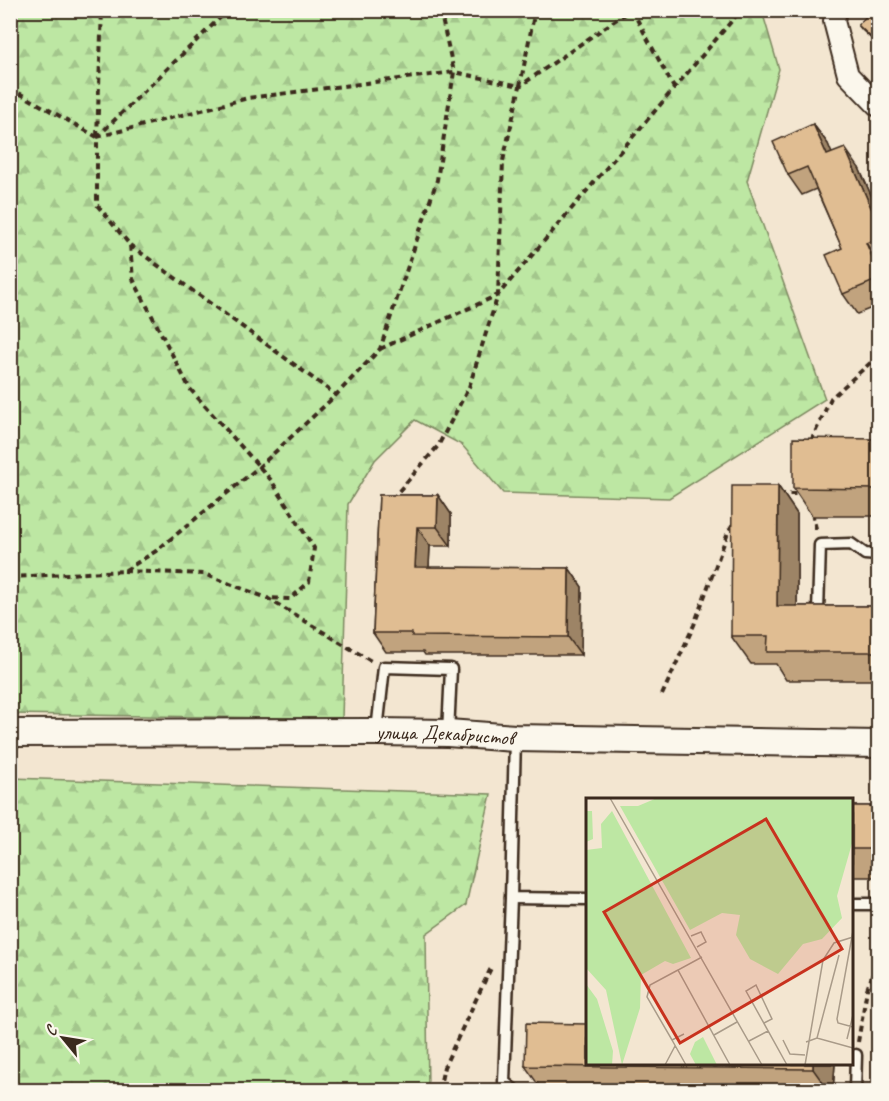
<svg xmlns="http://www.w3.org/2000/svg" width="889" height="1101" viewBox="0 0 889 1101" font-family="Caveat,sans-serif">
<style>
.forest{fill:url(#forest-firs);stroke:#7c8860;stroke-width:1.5}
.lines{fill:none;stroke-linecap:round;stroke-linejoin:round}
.service-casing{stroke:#3b2a1e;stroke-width:15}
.minor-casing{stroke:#3b2a1e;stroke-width:24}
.tertiary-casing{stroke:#3b2a1e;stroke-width:30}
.path{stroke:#3b2a1e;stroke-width:4;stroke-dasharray:6 4.5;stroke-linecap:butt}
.service{stroke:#fbf7ec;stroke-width:10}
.minor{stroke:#fbf7ec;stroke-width:20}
.tertiary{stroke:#fbf7ec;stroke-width:26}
.wall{fill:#c1a37e;stroke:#3b2a1e;stroke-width:1.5}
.shaded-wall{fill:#9d8466;stroke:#3b2a1e;stroke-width:1.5}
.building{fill:#e0bd92;stroke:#3b2a1e;stroke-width:1.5}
.labels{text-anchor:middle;stroke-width:4.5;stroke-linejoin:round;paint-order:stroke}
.street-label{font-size:21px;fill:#3b2a1e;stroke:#fbf7ec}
.inset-road{fill:none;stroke:#a99b89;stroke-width:1.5}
.view{fill:#c8321e;fill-opacity:0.15;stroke:#c8321e;stroke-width:3}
.inset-edge{fill:none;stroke:#3b2a1e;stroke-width:3}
</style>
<defs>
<pattern id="forest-firs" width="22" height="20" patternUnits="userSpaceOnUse" patternTransform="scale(1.5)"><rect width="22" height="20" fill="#bde7a3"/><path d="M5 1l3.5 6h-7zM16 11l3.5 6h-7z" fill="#a3c68c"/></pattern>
</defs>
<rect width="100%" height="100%" fill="#f3e6d1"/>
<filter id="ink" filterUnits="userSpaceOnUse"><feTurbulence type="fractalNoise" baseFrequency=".0167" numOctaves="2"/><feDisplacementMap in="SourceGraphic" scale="12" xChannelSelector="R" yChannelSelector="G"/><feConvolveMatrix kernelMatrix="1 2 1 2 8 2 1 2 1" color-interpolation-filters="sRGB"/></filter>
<g filter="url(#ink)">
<g class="forest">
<path d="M 11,10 L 762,11 L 779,69 L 747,181 L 825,399 L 669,498 L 503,493 L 462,445 L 415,420 L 375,460 L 348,504 L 342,719 L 11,714 Z"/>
<path d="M 11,778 L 491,794 L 466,905 L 426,934 L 428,1090 L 11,1090 Z"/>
</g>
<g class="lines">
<defs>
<g id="service">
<path d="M 824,612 L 818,612 L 820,545 L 851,544 L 865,554 L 878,555"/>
<path d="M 377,731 L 384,667 L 451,669 L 448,733"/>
<path d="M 515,738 L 511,898 L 588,899"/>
<path d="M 511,898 L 504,1082 L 514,1090"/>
<path d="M 852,904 L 878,904"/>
<path d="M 855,1090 L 856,1055"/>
</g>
<path id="minor" d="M 836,10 L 834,21 L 848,75 L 878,106"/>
<g id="tertiary">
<path id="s1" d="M 10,733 L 377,732 L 448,733 L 515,738 L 878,744"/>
</g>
</defs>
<use href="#service" class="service-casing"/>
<use href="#minor" class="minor-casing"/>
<use href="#tertiary" class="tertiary-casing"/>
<g class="path">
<path d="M 632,10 L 674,88"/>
<path d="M 785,10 L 816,17"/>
<path d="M 10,88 L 97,137 L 97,205 L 130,245 L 133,279 L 190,389 L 271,480 L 314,548 L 309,582 L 290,599 L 268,598"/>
<path d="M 97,136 L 102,10"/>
<path d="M 97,137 L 248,98 L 454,72 L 520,86 L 535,10"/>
<path d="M 97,137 L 228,10"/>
<path d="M 130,245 L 336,395"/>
<path d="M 380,349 L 498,295 L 741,10"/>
<path d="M 811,441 L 831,398 L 878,356"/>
<path d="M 779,494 L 802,494"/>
<path d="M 392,499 L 438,446 L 469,387 L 498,295 L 503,161 L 520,86 L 630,10"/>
<path d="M 812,513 L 817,532"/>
<path d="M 124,571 L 204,574 L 267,598 L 371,661"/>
<path d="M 10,577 L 124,571 L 156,551 L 259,467 L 336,395 L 380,349 L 437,180 L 454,72 L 440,10"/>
<path d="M 662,695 L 694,625 L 728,532 L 734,522"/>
<path d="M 858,1042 L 867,989 L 878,961"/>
<path d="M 439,1090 L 444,1067 L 491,968"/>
</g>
<use href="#service" class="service"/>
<use href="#minor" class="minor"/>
<use href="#tertiary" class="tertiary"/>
</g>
<g class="wall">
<path d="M 879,10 L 879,46 L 862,30 L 858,25 Z"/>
<path d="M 813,124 L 828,144 L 831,153 L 859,168 L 879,213 L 879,305 L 857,314 L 843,294 L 842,248 L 816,189 L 802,195 L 788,175 Z"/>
<path d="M 879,439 L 879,516 L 812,516 L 793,488 Z"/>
<path d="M 778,486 L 797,514 L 797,606 L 879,606 L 879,680 L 786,680 L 776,664 L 751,664 L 731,636 Z"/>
<path d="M 379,495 L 438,495 L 451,514 L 451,546 L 430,546 L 429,567 L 569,568 L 582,587 L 581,655 L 425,655 L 423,652 L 386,652 L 373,633 Z"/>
<rect x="852" y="806" width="27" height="71"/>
<path d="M 588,1064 L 835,1064 L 833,1090 L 542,1090 L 525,1066 Z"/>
</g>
<g class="shaded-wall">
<path d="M 813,124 L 828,144 L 841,175 L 827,155 Z"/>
<path d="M 845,148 L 859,168 L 879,213 L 879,226 Z"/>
<path d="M 866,243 L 879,262 L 879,273 Z"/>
<path d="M 778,486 L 797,514 L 797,634 L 777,606 Z"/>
<path d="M 438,495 L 451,514 L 451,546 L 437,527 Z"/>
<path d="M 417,527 L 430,546 L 428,586 L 415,567 Z"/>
<path d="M 569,568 L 582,587 L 581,655 L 568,637 Z"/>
<path d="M 813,1064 L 835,1064 L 833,1090 L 828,1090 L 813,1069 Z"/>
</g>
<g class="building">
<path d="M 872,10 L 879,10 L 879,45 L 858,25 Z"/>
<path d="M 813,124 L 827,155 L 845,148 L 879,226 L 879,238 L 866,243 L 879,273 L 879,279 L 843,294 L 826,255 L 842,248 L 807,167 L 788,175 L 773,142 Z"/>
<path d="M 793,438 L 879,439 L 879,489 L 793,488 Z"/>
<path d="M 732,486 L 778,486 L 777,606 L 879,606 L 879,652 L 767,652 L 768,636 L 731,636 Z"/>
<path d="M 379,495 L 438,495 L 437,527 L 417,527 L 415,567 L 569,568 L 568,637 L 412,636 L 412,633 L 373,633 Z"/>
<rect x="852" y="806" width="27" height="43"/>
<path d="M 526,1023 L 588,1024 L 588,1064 L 813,1064 L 813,1069 L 525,1066 Z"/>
</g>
</g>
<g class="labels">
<g class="street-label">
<text dy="7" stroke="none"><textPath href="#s1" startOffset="435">улица Декабристов</textPath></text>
</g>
</g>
<g transform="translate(586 798)">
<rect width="267" height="267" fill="#f3e6d1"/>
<path d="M 71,0 L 267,0 L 267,42 L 251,98 L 256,120 L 236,141 L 217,146 L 192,176 L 164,161 L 150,137 L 154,117 L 136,115 L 104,132 L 34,8 L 52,8 ZM 0,13 L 6,13 L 7,41 L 0,44 ZM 26,13 L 105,160 L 87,166 L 79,163 L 55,177 L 54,210 L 36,267 L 20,192 L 0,170 L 0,52 L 16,50 L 15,26 ZM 0,186 L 11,201 L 27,253 L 26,267 L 0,267 Z" fill="#bde7a3"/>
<path d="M 117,239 L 131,267 L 110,267 L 104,256 L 109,244 Z" fill="#bde7a3"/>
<path class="inset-road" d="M 24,0 L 176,267M 267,133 L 251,221 L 252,225 L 267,229M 105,138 L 115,134 L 120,144 L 111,149M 116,159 L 92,172 L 144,267M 92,172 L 64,187 L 61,199 L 86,242 L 98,236M 178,225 L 186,221 L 170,187 L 160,193 L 201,267M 128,237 L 151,224M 231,240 L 253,157M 261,241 L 267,217M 86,242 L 100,267M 197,242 L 204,256 L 219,257M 163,243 L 182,233M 220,244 L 231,240 L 267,250M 79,267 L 89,248M 219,267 L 237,162 L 248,145 L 267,139"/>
<path class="view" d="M 180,21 L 256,151 L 94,245 L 18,114 Z"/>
<rect width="267" height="267" class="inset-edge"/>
</g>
<rect width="889" height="1101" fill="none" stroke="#fbf7ec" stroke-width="36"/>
<rect x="18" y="18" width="853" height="1065" fill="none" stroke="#3b2a1e" stroke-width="2" filter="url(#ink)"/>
<g transform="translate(63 1038) rotate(300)" stroke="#fbf7ec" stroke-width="4.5" paint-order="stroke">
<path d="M0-4.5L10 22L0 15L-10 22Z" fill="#3b2a1e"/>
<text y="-9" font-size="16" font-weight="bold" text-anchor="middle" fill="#3b2a1e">С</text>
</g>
</svg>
